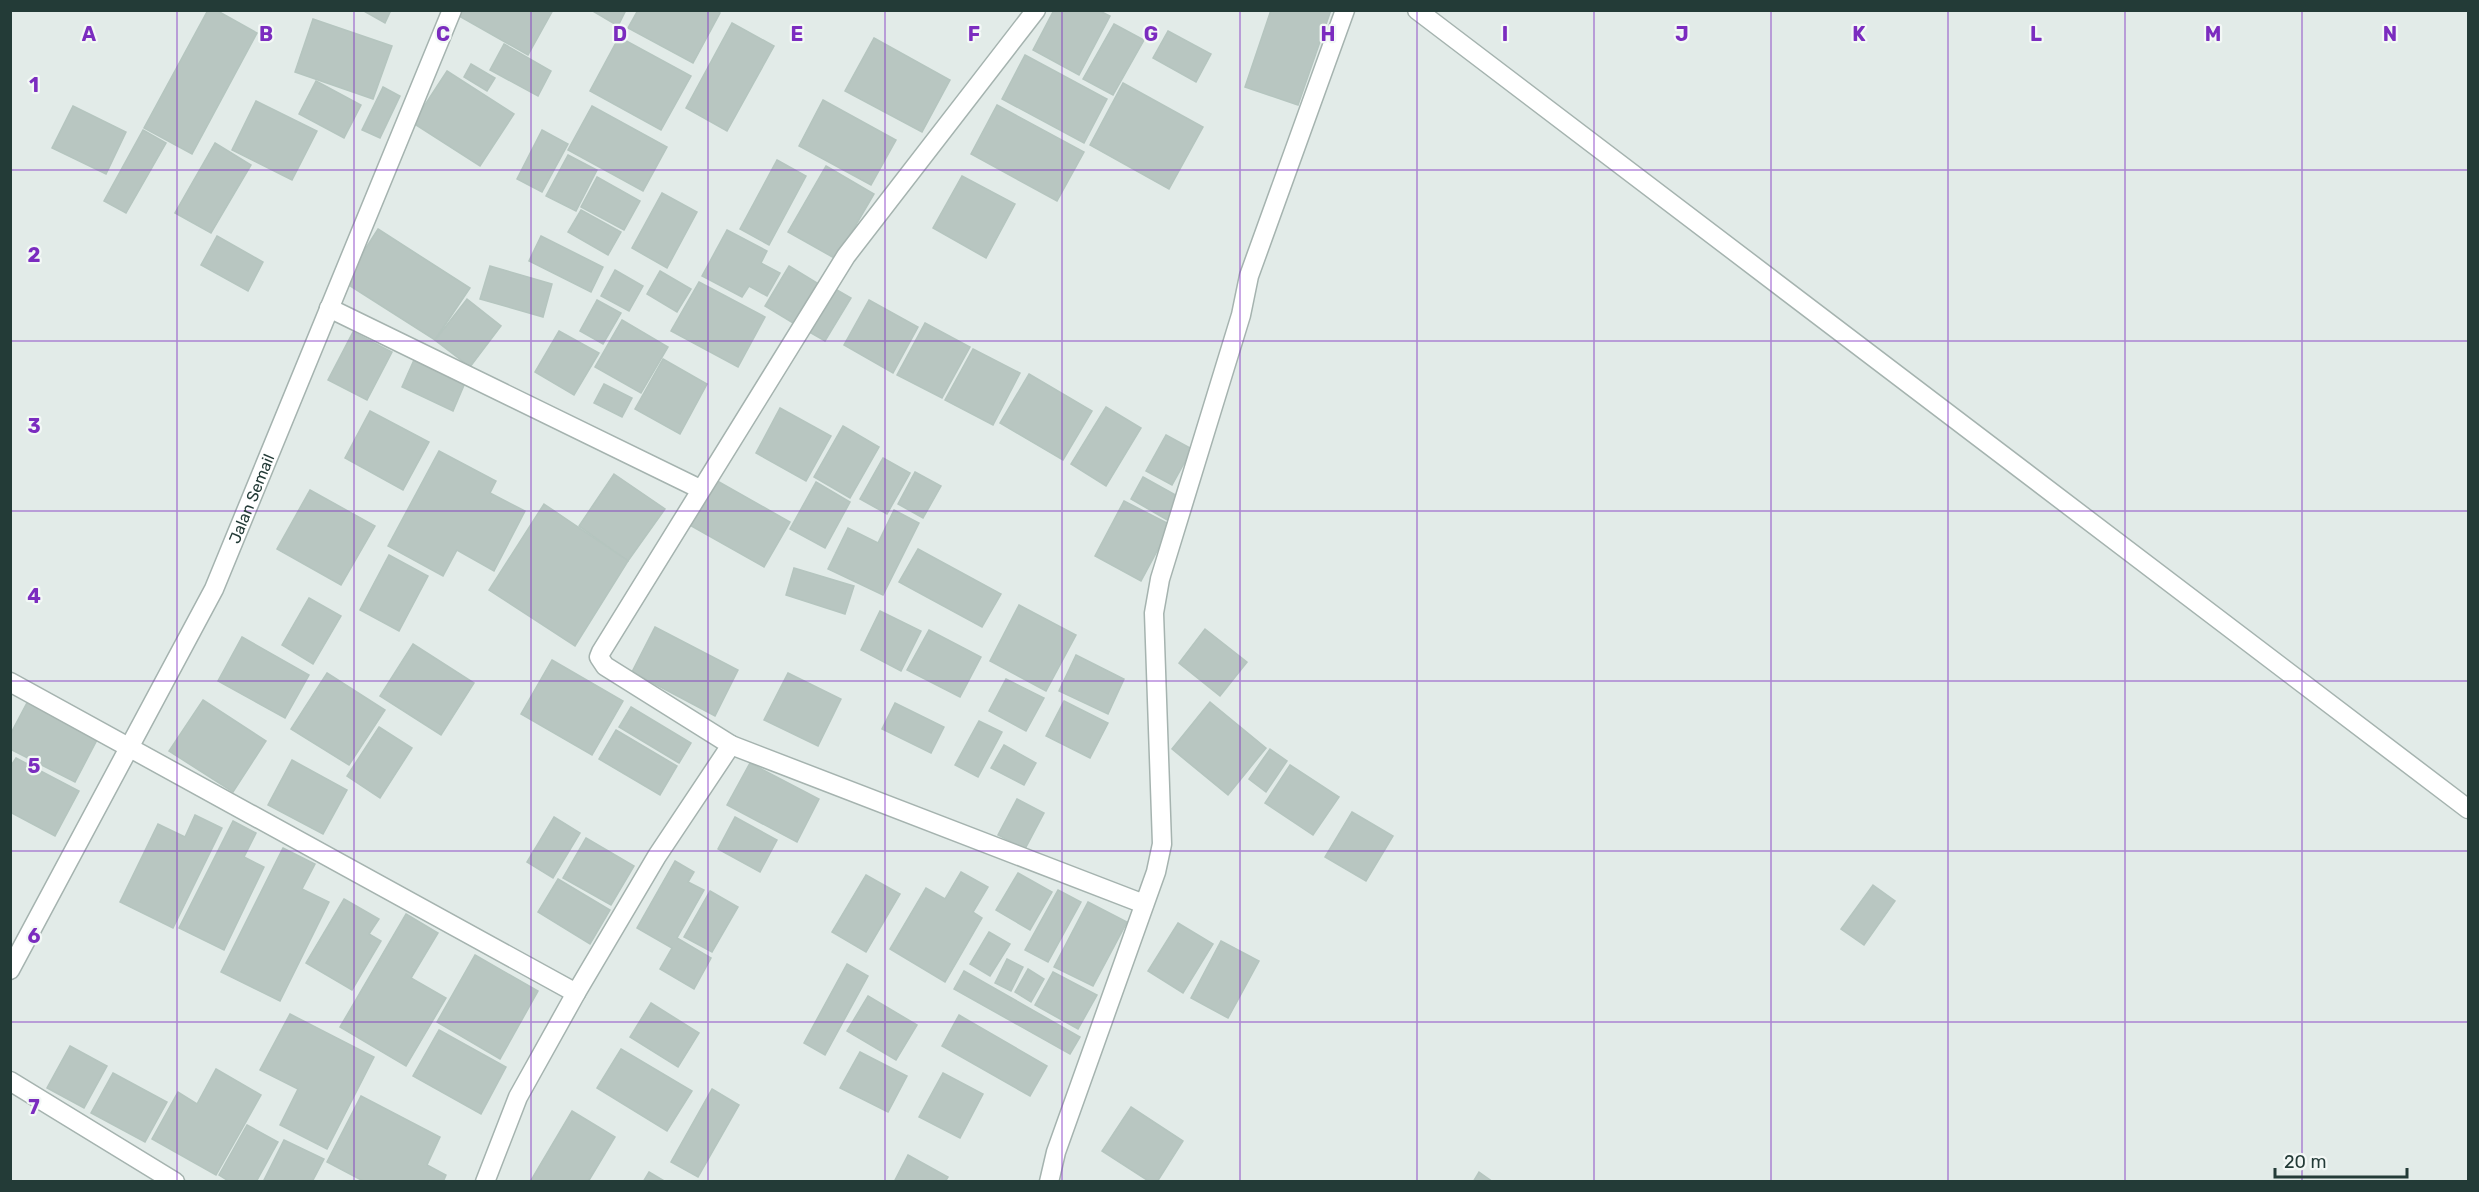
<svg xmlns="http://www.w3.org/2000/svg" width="2479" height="1192" viewBox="0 0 2479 1192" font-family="Rubik,sans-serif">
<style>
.building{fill:#b8c6c1;stroke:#b5c5bf;stroke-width:1.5}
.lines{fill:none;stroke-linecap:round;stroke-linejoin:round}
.street-casing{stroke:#a5b3af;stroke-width:21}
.street{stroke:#fff;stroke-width:18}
.grid{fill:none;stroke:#7b2cbf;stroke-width:1.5;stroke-opacity:0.55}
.labels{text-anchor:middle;stroke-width:4.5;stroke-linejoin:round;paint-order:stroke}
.street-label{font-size:16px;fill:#233b37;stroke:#f3f8f6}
.grid-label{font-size:20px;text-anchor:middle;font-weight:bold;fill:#7b2cbf;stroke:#f3f8f6;stroke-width:4.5;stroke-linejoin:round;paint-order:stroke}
</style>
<rect width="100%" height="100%" fill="#e2ebe8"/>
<g class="building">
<path d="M 208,10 L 216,10 L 257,33 L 192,154 L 144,128 Z"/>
<path d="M 362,10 L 391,10 L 385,23 Z"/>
<path d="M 462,10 L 553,10 L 528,55 L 459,16 Z"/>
<path d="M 591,10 L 626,10 L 618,26 Z"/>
<path d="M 638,10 L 716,10 L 720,13 L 693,63 L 628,28 Z"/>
<path d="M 1054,10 L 1098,10 L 1110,16 L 1079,75 L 1033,50 Z"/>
<path d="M 1271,10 L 1331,10 L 1298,105 L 1245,87 Z"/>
<path d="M 313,19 L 392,46 L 373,99 L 295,72 Z"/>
<path d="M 732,23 L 774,46 L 727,131 L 686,108 Z"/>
<path d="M 1114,24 L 1144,40 L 1113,95 L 1083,79 Z"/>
<path d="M 1168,31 L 1211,54 L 1196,82 L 1153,58 Z"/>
<path d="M 619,37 L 691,76 L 661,130 L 590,91 Z"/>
<path d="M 874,38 L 950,80 L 922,132 L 845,91 Z"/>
<path d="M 504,44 L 551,71 L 538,96 L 490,70 Z"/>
<path d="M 1025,55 L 1107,99 L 1084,143 L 1002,99 Z"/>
<path d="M 471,64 L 495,78 L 487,91 L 464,77 Z"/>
<path d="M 447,71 L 514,114 L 480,166 L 413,123 Z"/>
<path d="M 316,81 L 361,105 L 344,138 L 299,114 Z"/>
<path d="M 1123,83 L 1203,127 L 1169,189 L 1090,145 Z"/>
<path d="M 383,87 L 400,96 L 380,138 L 362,130 Z"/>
<path d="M 823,100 L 896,140 L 871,185 L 799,146 Z"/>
<path d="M 256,101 L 317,131 L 292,180 L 232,150 Z"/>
<path d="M 997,105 L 1084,152 L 1057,201 L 971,154 Z"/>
<path d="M 73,106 L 126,132 L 106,174 L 52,148 Z"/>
<path d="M 592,106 L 667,147 L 643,191 L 568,150 Z"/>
<path d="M 143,130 L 166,143 L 126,213 L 104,201 Z"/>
<path d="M 542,130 L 568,144 L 542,192 L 517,179 Z"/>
<path d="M 215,143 L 251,165 L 211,233 L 175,213 Z"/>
<path d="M 568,155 L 597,170 L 576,211 L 546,196 Z"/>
<path d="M 777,160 L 806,176 L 769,245 L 740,229 Z"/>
<path d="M 826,166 L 874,194 L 836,259 L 788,232 Z"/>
<path d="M 962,176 L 1015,204 L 986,258 L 933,228 Z"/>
<path d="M 597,177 L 640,201 L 624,230 L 581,207 Z"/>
<path d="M 662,193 L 697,212 L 667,268 L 632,248 Z"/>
<path d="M 581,210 L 621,232 L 608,255 L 568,232 Z"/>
<path d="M 378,229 L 470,288 L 435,340 L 344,282 Z"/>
<path d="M 727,230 L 767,251 L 761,263 L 780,273 L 767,296 L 749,286 L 742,297 L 702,276 Z"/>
<path d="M 217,236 L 263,262 L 248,291 L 201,265 Z"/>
<path d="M 541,236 L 603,267 L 591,292 L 529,261 Z"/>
<path d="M 490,266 L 552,284 L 543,317 L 480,299 Z"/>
<path d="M 789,266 L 822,286 L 798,326 L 765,306 Z"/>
<path d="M 615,270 L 643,286 L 629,311 L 601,296 Z"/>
<path d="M 660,271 L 691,289 L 677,312 L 647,294 Z"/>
<path d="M 699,282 L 765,317 L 738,367 L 671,331 Z"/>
<path d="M 830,286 L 851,298 L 825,341 L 804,329 Z"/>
<path d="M 467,299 L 501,326 L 470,367 L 435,340 Z"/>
<path d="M 597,300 L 621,313 L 603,344 L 580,331 Z"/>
<path d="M 869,300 L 918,327 L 893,373 L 844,345 Z"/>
<path d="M 622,320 L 668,347 L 641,393 L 595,367 Z"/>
<path d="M 925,323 L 970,347 L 942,398 L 897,375 Z"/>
<path d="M 559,331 L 599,353 L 574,395 L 535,372 Z"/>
<path d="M 353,332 L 392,352 L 367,400 L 328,380 Z"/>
<path d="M 973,349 L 1020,373 L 993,425 L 945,400 Z"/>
<path d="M 663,359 L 707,384 L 680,434 L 635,409 Z"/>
<path d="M 414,360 L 465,383 L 453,411 L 402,387 Z"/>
<path d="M 1029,374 L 1092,411 L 1063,460 L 1000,423 Z"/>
<path d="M 604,384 L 632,398 L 622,417 L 594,403 Z"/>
<path d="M 1106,407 L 1141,428 L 1106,486 L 1071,464 Z"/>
<path d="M 780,408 L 831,436 L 806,481 L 756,453 Z"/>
<path d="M 370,411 L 429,442 L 403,490 L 345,458 Z"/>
<path d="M 843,426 L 879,447 L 850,498 L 814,477 Z"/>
<path d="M 1166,435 L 1192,449 L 1172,485 L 1146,471 Z"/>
<path d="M 439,451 L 496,481 L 490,493 L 525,511 L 494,571 L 457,550 L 443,576 L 388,546 Z"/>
<path d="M 883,458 L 910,473 L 887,514 L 860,499 Z"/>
<path d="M 915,472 L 941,486 L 923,518 L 898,504 Z"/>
<path d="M 614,474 L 665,509 L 628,561 L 579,526 Z"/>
<path d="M 1143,477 L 1181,498 L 1169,521 L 1131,499 Z"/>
<path d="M 712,478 L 790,522 L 764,567 L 686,523 Z"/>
<path d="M 816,482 L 850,502 L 825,548 L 790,529 Z"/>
<path d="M 310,490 L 375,526 L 341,585 L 277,549 Z"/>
<path d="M 1124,501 L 1171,525 L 1141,581 L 1095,556 Z"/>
<path d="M 544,504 L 628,561 L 575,646 L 489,590 Z"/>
<path d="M 894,510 L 919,523 L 883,595 L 828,569 L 848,528 L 878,543 Z"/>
<path d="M 918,549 L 1001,594 L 982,627 L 899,582 Z"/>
<path d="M 389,555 L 428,576 L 399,631 L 360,610 Z"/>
<path d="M 794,568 L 854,586 L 845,614 L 786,595 Z"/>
<path d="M 309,598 L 341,616 L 313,664 L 282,645 Z"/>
<path d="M 1019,605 L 1076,635 L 1046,691 L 990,661 Z"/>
<path d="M 880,611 L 921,631 L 901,671 L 861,650 Z"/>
<path d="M 655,627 L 738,670 L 715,716 L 632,672 Z"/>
<path d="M 1205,629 L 1247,662 L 1220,696 L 1179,663 Z"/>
<path d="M 929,630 L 981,657 L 960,697 L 907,670 Z"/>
<path d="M 242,637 L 309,675 L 285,718 L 218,681 Z"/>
<path d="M 413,644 L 474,683 L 441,735 L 380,696 Z"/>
<path d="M 1076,655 L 1124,679 L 1108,714 L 1059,691 Z"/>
<path d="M 552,660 L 623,701 L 592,755 L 521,714 Z"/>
<path d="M 327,673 L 385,710 L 349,765 L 291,729 Z"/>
<path d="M 788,673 L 841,699 L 818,746 L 764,720 Z"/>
<path d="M 1006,679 L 1044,698 L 1026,731 L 989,711 Z"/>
<path d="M 29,699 L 99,736 L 75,782 L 10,749 L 10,735 Z"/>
<path d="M 203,700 L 266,741 L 233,792 L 169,751 Z"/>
<path d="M 1064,701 L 1108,723 L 1090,758 L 1046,736 Z"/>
<path d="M 1210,702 L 1266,748 L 1228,795 L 1172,749 Z"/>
<path d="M 895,703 L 944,727 L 931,753 L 882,729 Z"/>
<path d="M 631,707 L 691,743 L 679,763 L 619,727 Z"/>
<path d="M 979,721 L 1002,732 L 978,777 L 955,765 Z"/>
<path d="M 379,727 L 412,748 L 380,798 L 347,776 Z"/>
<path d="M 616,730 L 677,766 L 660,795 L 599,759 Z"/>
<path d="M 1004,745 L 1036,763 L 1024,785 L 991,768 Z"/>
<path d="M 1270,749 L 1287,761 L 1266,792 L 1249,779 Z"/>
<path d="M 16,758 L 79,791 L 55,836 L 10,812 L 10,767 Z"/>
<path d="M 292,760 L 347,790 L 323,834 L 268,805 Z"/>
<path d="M 750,763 L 819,799 L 797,842 L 727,805 Z"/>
<path d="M 1290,765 L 1339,797 L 1313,835 L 1265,803 Z"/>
<path d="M 1017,799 L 1044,813 L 1025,849 L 998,835 Z"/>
<path d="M 1352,812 L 1393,836 L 1366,881 L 1325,857 Z"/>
<path d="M 195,815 L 222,828 L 173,928 L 120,902 L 158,824 L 185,837 Z"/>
<path d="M 554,817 L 580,833 L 553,878 L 527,862 Z"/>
<path d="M 735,817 L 777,840 L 760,872 L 718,849 Z"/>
<path d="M 233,821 L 256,833 L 244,857 L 264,867 L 224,950 L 179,928 Z"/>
<path d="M 586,838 L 634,866 L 611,905 L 563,878 Z"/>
<path d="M 283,848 L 315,864 L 302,889 L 329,902 L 280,1001 L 221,972 Z"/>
<path d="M 675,861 L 694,872 L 688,882 L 704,890 L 677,938 L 711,958 L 694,989 L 660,969 L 672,948 L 637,928 Z"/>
<path d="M 961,872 L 988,887 L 973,912 L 982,918 L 945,982 L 890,949 L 926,888 L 945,899 Z"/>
<path d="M 1018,873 L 1052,892 L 1030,930 L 996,910 Z"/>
<path d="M 866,875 L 900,894 L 866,952 L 832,932 Z"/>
<path d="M 558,879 L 610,910 L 590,944 L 538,912 Z"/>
<path d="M 1873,885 L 1895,901 L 1864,945 L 1841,929 Z"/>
<path d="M 1058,890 L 1081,902 L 1048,962 L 1025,950 Z"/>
<path d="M 710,891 L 738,907 L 712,952 L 684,937 Z"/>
<path d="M 344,899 L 379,919 L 369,934 L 381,941 L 352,990 L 306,963 Z"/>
<path d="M 1088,902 L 1127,922 L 1093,986 L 1054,967 Z"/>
<path d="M 406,914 L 438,933 L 411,978 L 446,998 L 406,1066 L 340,1027 Z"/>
<path d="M 1178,923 L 1213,944 L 1183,993 L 1148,971 Z"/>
<path d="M 989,932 L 1010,944 L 990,976 L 970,964 Z"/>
<path d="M 1221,941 L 1259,961 L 1228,1018 L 1191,998 Z"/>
<path d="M 475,955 L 538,991 L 500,1059 L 437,1022 Z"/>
<path d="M 1007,959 L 1023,967 L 1011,991 L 995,983 Z"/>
<path d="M 847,964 L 868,976 L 825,1055 L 804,1043 Z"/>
<path d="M 1028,969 L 1044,979 L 1031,1002 L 1015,992 Z"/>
<path d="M 964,971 L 1080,1037 L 1070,1054 L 954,989 Z"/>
<path d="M 1053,972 L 1097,995 L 1078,1029 L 1035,1005 Z"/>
<path d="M 868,996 L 917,1025 L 896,1060 L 847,1031 Z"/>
<path d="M 651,1003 L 699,1033 L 678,1067 L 630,1037 Z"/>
<path d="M 290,1014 L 374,1057 L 327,1149 L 280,1125 L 298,1089 L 260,1070 Z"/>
<path d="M 959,1015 L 1047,1066 L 1030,1096 L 942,1046 Z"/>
<path d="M 439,1030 L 506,1067 L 481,1114 L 413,1076 Z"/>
<path d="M 70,1046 L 107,1066 L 84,1108 L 47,1088 Z"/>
<path d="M 621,1049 L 692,1091 L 667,1131 L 597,1088 Z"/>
<path d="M 860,1052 L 907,1076 L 888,1112 L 840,1088 Z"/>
<path d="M 216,1069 L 261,1095 L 216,1175 L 152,1139 L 178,1092 L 197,1104 Z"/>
<path d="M 113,1073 L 167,1102 L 145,1142 L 91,1113 Z"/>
<path d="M 943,1073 L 983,1094 L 960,1138 L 919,1117 Z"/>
<path d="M 712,1089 L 739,1105 L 698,1177 L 671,1162 Z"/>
<path d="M 361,1096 L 440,1137 L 427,1165 L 446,1175 L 443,1182 L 365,1182 L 327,1162 Z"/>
<path d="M 1131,1107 L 1183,1141 L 1157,1182 L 1150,1182 L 1102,1151 Z"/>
<path d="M 572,1111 L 615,1137 L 588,1182 L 530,1182 Z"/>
<path d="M 247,1125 L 278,1142 L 256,1182 L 230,1182 L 219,1175 Z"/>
<path d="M 284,1140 L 324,1159 L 312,1182 L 263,1182 Z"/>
<path d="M 908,1155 L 948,1177 L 945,1182 L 894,1182 Z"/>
<path d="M 649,1172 L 666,1182 L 643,1182 Z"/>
<path d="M 1479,1172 L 1493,1182 L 1473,1182 Z"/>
</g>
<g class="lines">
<defs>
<g id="street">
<path d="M 1417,10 L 2468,809"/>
<path d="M 329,308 L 700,489"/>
<path d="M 10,682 L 576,993"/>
<path d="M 731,745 L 1144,904"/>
<path id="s1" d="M 10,970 L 214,589 L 452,10"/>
<path d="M 10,1081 L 175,1182"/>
<path d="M 485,1182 L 518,1097 L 576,993 L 657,856 L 731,745 L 605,666 L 599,657 L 601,652 L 846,256 L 1036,10"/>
<path d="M 1049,1182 L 1056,1152 L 1156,872 L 1162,844 L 1154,613 L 1160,579 L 1241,315 L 1249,276 L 1345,10"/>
</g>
</defs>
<use href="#street" class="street-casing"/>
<use href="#street" class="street"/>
</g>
<path class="grid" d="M 177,10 L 177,1182M 354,10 L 354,1182M 531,10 L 531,1182M 708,10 L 708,1182M 885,10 L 885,1182M 1062,10 L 1062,1182M 1240,10 L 1240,1182M 1417,10 L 1417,1182M 1594,10 L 1594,1182M 1771,10 L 1771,1182M 1948,10 L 1948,1182M 2125,10 L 2125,1182M 2302,10 L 2302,1182M 10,170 L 2468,170M 10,341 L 2468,341M 10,511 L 2468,511M 10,681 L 2468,681M 10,851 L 2468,851M 10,1022 L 2468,1022"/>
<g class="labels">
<g class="street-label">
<text dy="6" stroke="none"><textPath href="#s1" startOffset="530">Jalan Semail</textPath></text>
</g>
</g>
<g class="grid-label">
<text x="89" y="41">A</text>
<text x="266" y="41">B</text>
<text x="443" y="41">C</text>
<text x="620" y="41">D</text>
<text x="797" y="41">E</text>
<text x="974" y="41">F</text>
<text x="1151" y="41">G</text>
<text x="1328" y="41">H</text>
<text x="1505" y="41">I</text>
<text x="1682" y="41">J</text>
<text x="1859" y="41">K</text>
<text x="2036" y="41">L</text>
<text x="2213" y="41">M</text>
<text x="2390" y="41">N</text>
<text x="34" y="92">1</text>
<text x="34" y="262">2</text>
<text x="34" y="433">3</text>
<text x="34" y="603">4</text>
<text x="34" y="773">5</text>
<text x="34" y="943">6</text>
<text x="34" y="1114">7</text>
</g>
<rect width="2479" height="1192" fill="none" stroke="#233b37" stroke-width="24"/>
<path d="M2275 1168v9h132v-9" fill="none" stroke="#233b37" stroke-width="3"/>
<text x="2284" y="1168" font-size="18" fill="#233b37" stroke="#f3f8f6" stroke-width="4.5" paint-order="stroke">20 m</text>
</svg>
